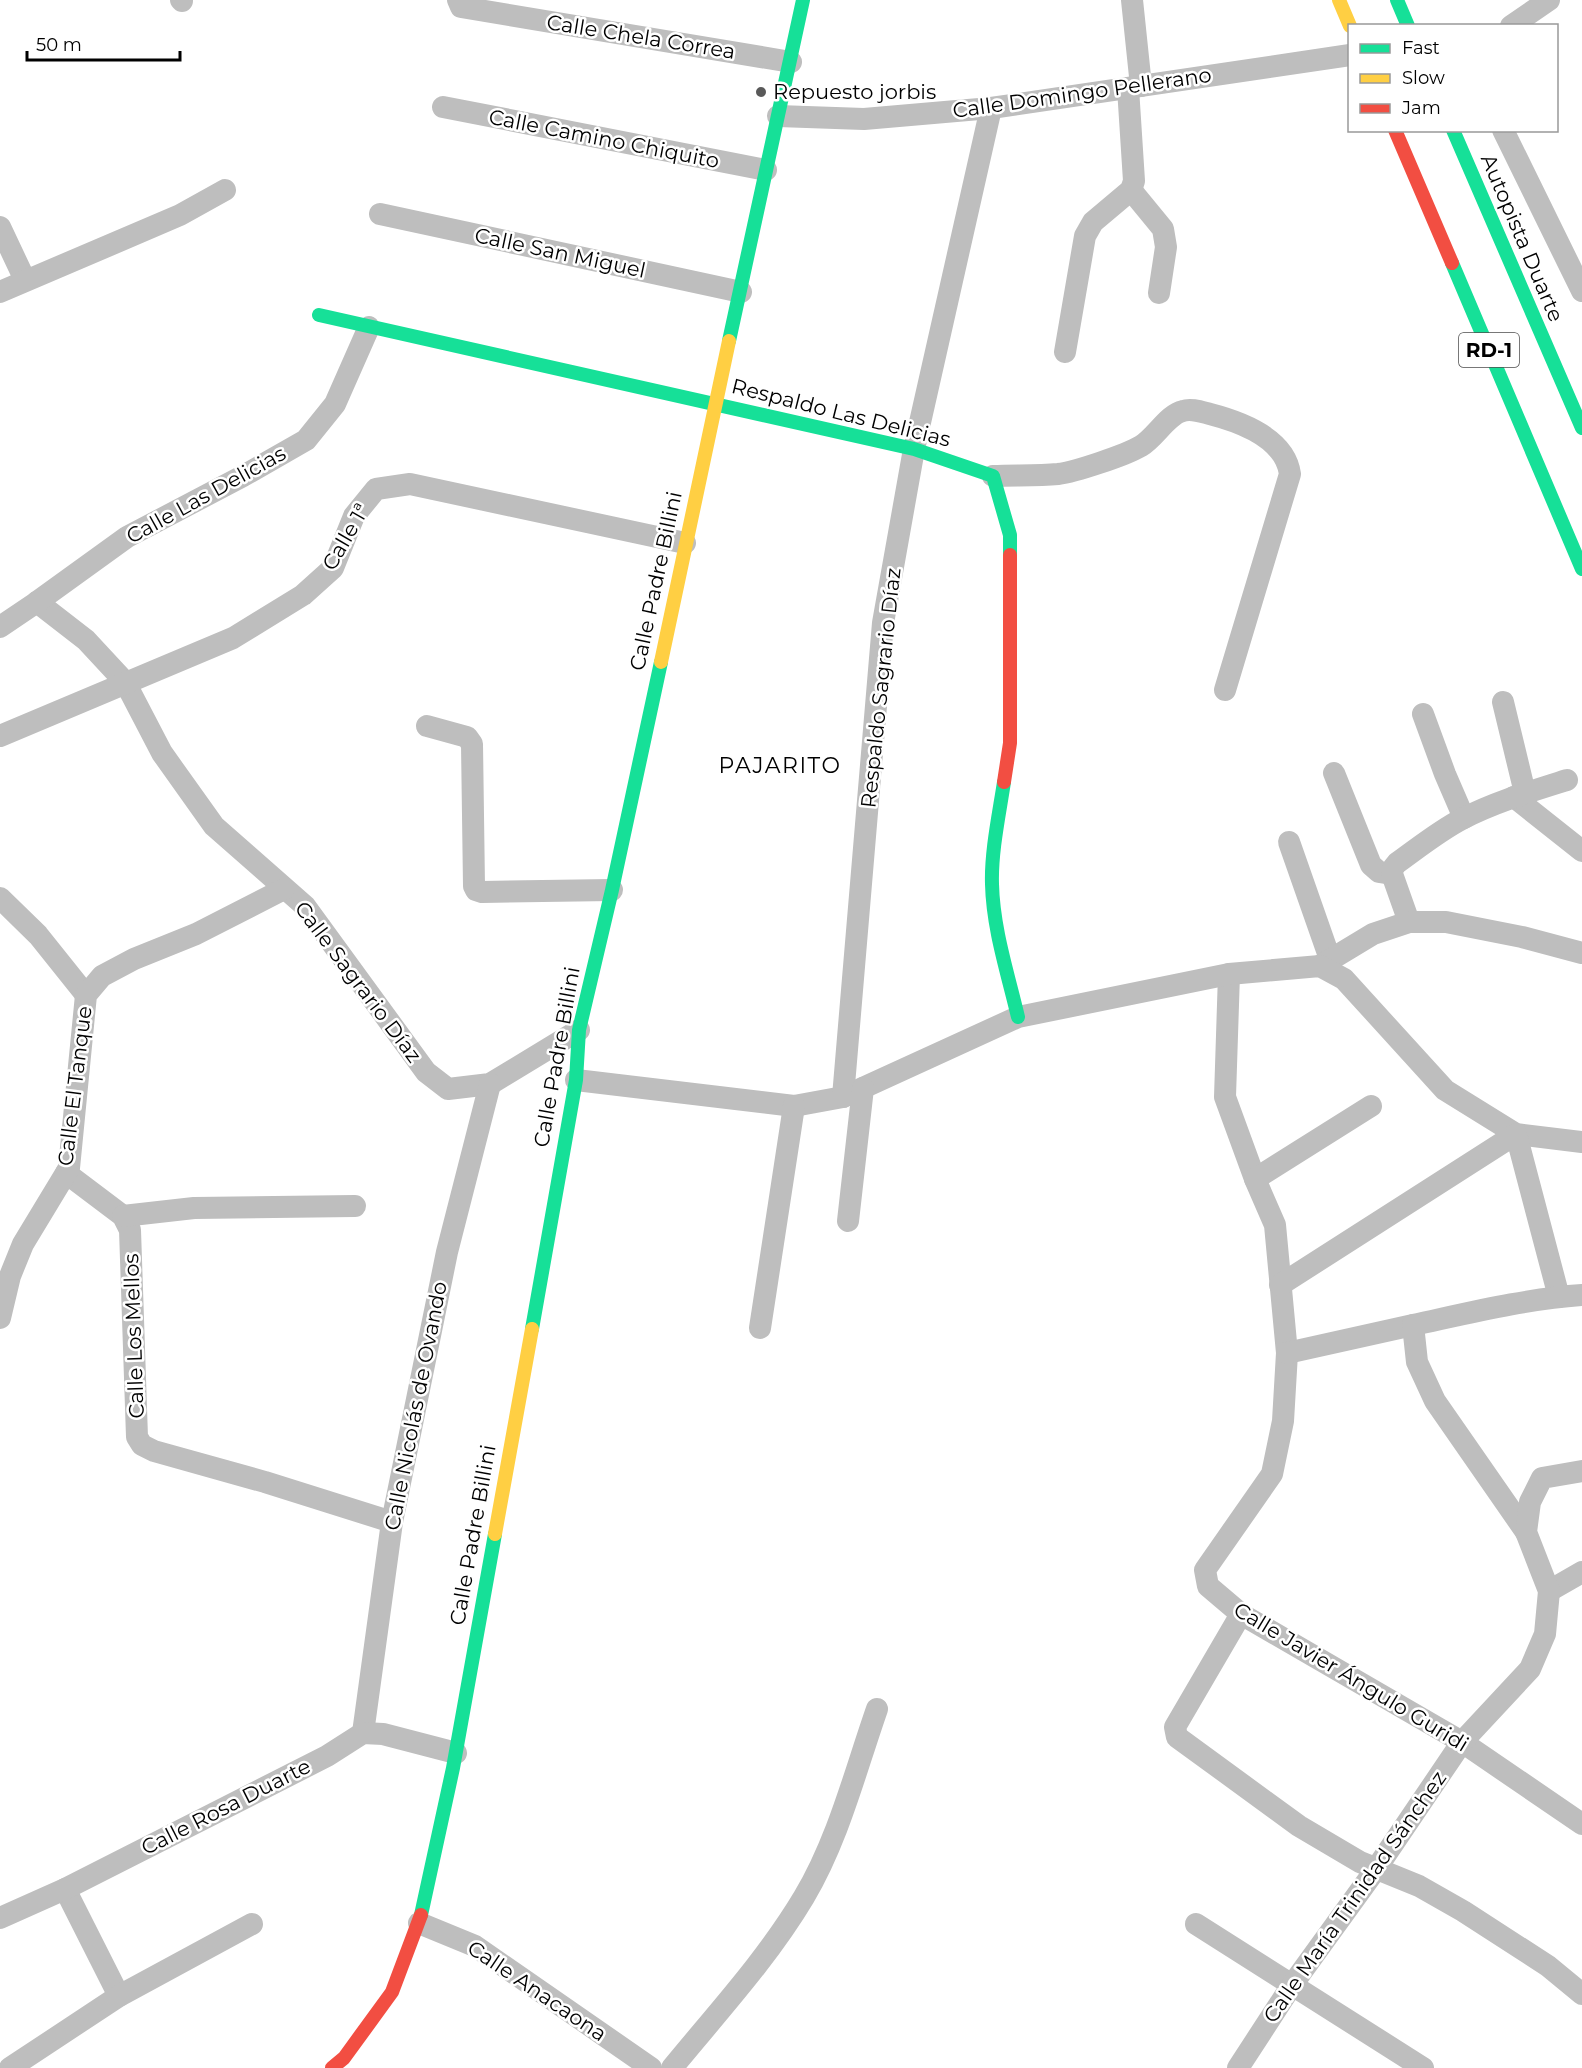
<svg xmlns="http://www.w3.org/2000/svg" width="1582" height="2068" viewBox="0 0 1582 2068" font-family="Montserrat,sans-serif">
<style>
.lines{fill:none;stroke-linecap:round;stroke-linejoin:round}
.street{stroke:#bebebe;stroke-width:22}
.fast{stroke:#16e098;stroke-width:14}
.slow{stroke:#ffcf43;stroke-width:14}
.jam{stroke:#f24e42;stroke-width:14}
.poi-dot{fill:#595959;stroke:#fff;stroke-width:2}
.labels{text-anchor:middle;stroke-width:5;stroke-linejoin:round;paint-order:stroke}
.shield{fill:#fff;stroke:#4c4c4c;stroke-width:1.5}
.shield-label{font-size:20px;font-weight:bold;fill:#000}
.street-label{font-size:21px;fill:#000;stroke:#fff}
.poi-label{font-size:21px;fill:#000;stroke:#fff;text-anchor:start}
.neighbourhood-label{font-size:22px;letter-spacing:1.5px;fill:#000;stroke:#fff}
</style>
<rect width="100%" height="100%" fill="#fff"/>
<g class="lines">
<g class="street">
<path d="M 181,0 L 182,1"/>
<path d="M 458,0 L 461,7 L 791,62"/>
<path d="M 1132,0 L 1141,86"/>
<path d="M 1511,26 L 1549,0"/>
<path d="M 443,107 L 766,170"/>
<path d="M 778,116 L 864,119 L 991,108 L 1350,55"/>
<path d="M 1503,130 L 1582,291"/>
<path d="M 1131,190 L 1163,229 L 1166,247 L 1159,293"/>
<path d="M 380,214 L 741,292"/>
<path d="M 0,227 L 25,280"/>
<path d="M 0,292 L 180,215 L 225,190"/>
<path d="M 1065,352 L 1085,236 L 1093,222 L 1131,190 L 1134,181 L 1128,88"/>
<path d="M 993,476 C 1015,475 1037,476 1058,474 C 1075,472 1126,455 1141,446 C 1155,438 1168,414 1183,411 C 1191,408 1202,412 1210,414 C 1241,422 1285,438 1290,474 L 1225,690"/>
<path d="M 37,602 L 86,640 L 125,682 L 162,753 L 214,826 L 305,906 L 426,1072 L 448,1089 L 490,1084 L 579,1030"/>
<path d="M 0,627 L 37,602 L 127,537 L 243,476 L 306,440 L 335,404 L 369,327"/>
<path d="M 1503,702 L 1525,793"/>
<path d="M 1423,714 L 1445,774 L 1464,818"/>
<path d="M 427,726 L 467,737 L 472,744 L 474,886 L 476,890 L 482,892 L 612,890"/>
<path d="M 0,736 L 233,638 L 303,595 L 333,568 L 354,516 L 376,489 L 410,484 L 685,543"/>
<path d="M 1334,773 L 1371,865 L 1379,872 L 1392,874"/>
<path d="M 1514,797 L 1582,851"/>
<path d="M 1289,842 L 1330,959"/>
<path d="M 0,898 L 38,935 L 86,995"/>
<path d="M 1409,922 L 1392,874 L 1393,868 L 1397,863 C 1418,848 1439,831 1462,819 C 1495,802 1532,791 1567,780"/>
<path d="M 1320,966 L 1373,934 L 1409,922 L 1446,922 L 1522,937 L 1582,953"/>
<path d="M 1229,974 L 1225,1097 L 1255,1179 L 1275,1225 L 1287,1353 L 1283,1421 L 1272,1474 L 1205,1570 L 1208,1586 L 1241,1614 L 1462,1742 L 1582,1824"/>
<path d="M 576,1080 L 794,1106 L 843,1097 L 1018,1017 L 1229,974 L 1320,966 L 1344,979 L 1445,1090 L 1516,1134 L 1582,1142"/>
<path d="M 843,1097 L 883,623 L 914,449 L 991,108"/>
<path d="M 66,1173 L 123,1216 L 130,1230 L 137,1437 L 142,1445 L 154,1451 L 265,1482 L 392,1522"/>
<path d="M 1255,1179 L 1371,1106"/>
<path d="M 123,1216 L 194,1208 L 355,1206"/>
<path d="M 848,1221 L 863,1088"/>
<path d="M 1280,1285 L 1516,1134 L 1559,1297"/>
<path d="M 0,1318 L 10,1276 L 23,1244 L 69,1168 L 86,995 L 102,976 L 134,959 L 196,934 L 284,889"/>
<path d="M 760,1328 L 794,1106"/>
<path d="M 1287,1353 L 1413,1325"/>
<path d="M 1526,1532 L 1435,1401 L 1417,1362 L 1413,1325 C 1469,1313 1525,1299 1582,1295"/>
<path d="M 1549,1591 L 1582,1572"/>
<path d="M 1241,1614 L 1175,1727 L 1177,1737 L 1299,1826 L 1360,1862 L 1419,1886 L 1463,1911 L 1548,1966 L 1582,1994"/>
<path d="M 363,1733 L 392,1522 L 447,1252 L 490,1084"/>
<path d="M 65,1889 L 119,1996"/>
<path d="M 0,1918 L 65,1889 L 327,1756 L 363,1733 L 383,1734 L 456,1753"/>
<path d="M 419,1923 L 475,1946 L 651,2068"/>
<path d="M 1196,1924 L 1423,2068"/>
<path d="M 10,2068 L 119,1996 L 252,1924"/>
<path d="M 672,2068 C 717,2013 767,1959 804,1897 C 838,1840 855,1772 877,1709"/>
<path d="M 1238,2068 L 1292,1985 L 1376,1869 L 1462,1742 L 1530,1669 L 1545,1634 L 1549,1591 L 1526,1532 L 1530,1502 L 1542,1478 L 1582,1471"/>
</g>
<g class="fast">
<path d="M 1397,0 L 1408,26"/>
<path d="M 1453,130 L 1582,428"/>
<path d="M 1452,263 L 1582,569"/>
<path d="M 319,315 L 914,449 L 993,476 L 1010,535 L 1010,555"/>
<path d="M 729,341 L 803,0"/>
<path d="M 1004,782 C 999,815 991,852 992,884 C 993,929 1008,974 1018,1017"/>
<path d="M 532,1329 L 576,1080 L 579,1030 L 612,890 L 661,662"/>
<path d="M 421,1915 L 453,1768 L 495,1534"/>
</g>
<g class="slow">
<path d="M 1339,0 L 1350,26"/>
<path d="M 661,662 L 729,341"/>
<path d="M 495,1534 L 532,1329"/>
</g>
<g class="jam">
<path d="M 1395,130 L 1452,263"/>
<path d="M 1004,782 L 1010,743 L 1010,555"/>
<path d="M 332,2068 L 344,2058 L 392,1992 L 421,1915"/>
</g>
</g>
<circle class="poi-dot" cx="761" cy="92" r="6"/>
<g class="labels">
<rect class="shield" x="1459" y="333" width="60" height="34" rx="4.5"/>
<g class="shield-label">
<text x="1489" y="357">RD-1</text>
</g>
<g class="street-label">
<text transform="translate(641 37) rotate(9)" y="7">Calle Chela Correa</text>
<text transform="translate(1082 93) rotate(-8)" y="7">Calle Domingo Pellerano</text>
<text transform="translate(604 139) rotate(11)" y="7">Calle Camino Chiquito</text>
<text transform="translate(1522 238) rotate(67)" y="7">Autopista Duarte</text>
<text transform="translate(560 253) rotate(12)" y="7">Calle San Miguel</text>
<text transform="translate(841 413) rotate(14)" y="7">Respaldo Las Delicias</text>
<text transform="translate(206 495) rotate(-29)" y="7">Calle Las Delicias</text>
<text transform="translate(346 537) rotate(-60)" y="7">Calle 1ª</text>
<text transform="translate(656 581) rotate(-78)" y="7">Calle Padre Billini</text>
<text transform="translate(881 688) rotate(-84)" y="7">Respaldo Sagrario Díaz</text>
<text transform="translate(358 982) rotate(53)" y="7">Calle Sagrario Díaz</text>
<text transform="translate(557 1057) rotate(-80)" y="7">Calle Padre Billini</text>
<text transform="translate(75 1086) rotate(-83)" y="7">Calle El Tanque</text>
<text transform="translate(134 1336) rotate(-92)" y="7">Calle Los Mellos</text>
<text transform="translate(416 1406) rotate(-79)" y="7">Calle Nicolás de Ovando</text>
<text transform="translate(473 1535) rotate(-80)" y="7">Calle Padre Billini</text>
<text transform="translate(1351 1677) rotate(31)" y="7">Calle Javier Ángulo Guridi</text>
<text transform="translate(226 1807) rotate(-27)" y="7">Calle Rosa Duarte</text>
<text transform="translate(1355 1897) rotate(-55)" y="7">Calle María Trinidad Sánchez</text>
<text transform="translate(537 1991) rotate(34)" y="7">Calle Anacaona</text>
</g>
<g class="poi-label">
<text x="773" y="99">Repuesto jorbis</text>
</g>
<g class="neighbourhood-label">
<text x="780" y="773">PAJARITO</text>
</g>
</g>
<rect x="1348" y="24" width="210" height="108" fill="#ffffff" stroke="#999999" stroke-width="1.5"/>
<rect x="1360" y="44" width="30" height="9" fill="#16e098" stroke="#999999" stroke-width="1.5"/>
<text x="1402" y="54" font-size="18" fill="#000000">Fast</text>
<rect x="1360" y="74" width="30" height="9" fill="#ffcf43" stroke="#999999" stroke-width="1.5"/>
<text x="1402" y="84" font-size="18" fill="#000000">Slow</text>
<rect x="1360" y="104" width="30" height="9" fill="#f24e42" stroke="#999999" stroke-width="1.5"/>
<text x="1402" y="114" font-size="18" fill="#000000">Jam</text>
<path d="M27 51v9h153v-9" fill="none" stroke="#000000" stroke-width="3"/>
<text x="36" y="51" font-size="18" fill="#000000" stroke="#ffffff" stroke-width="4.5" paint-order="stroke">50 m</text>
</svg>
